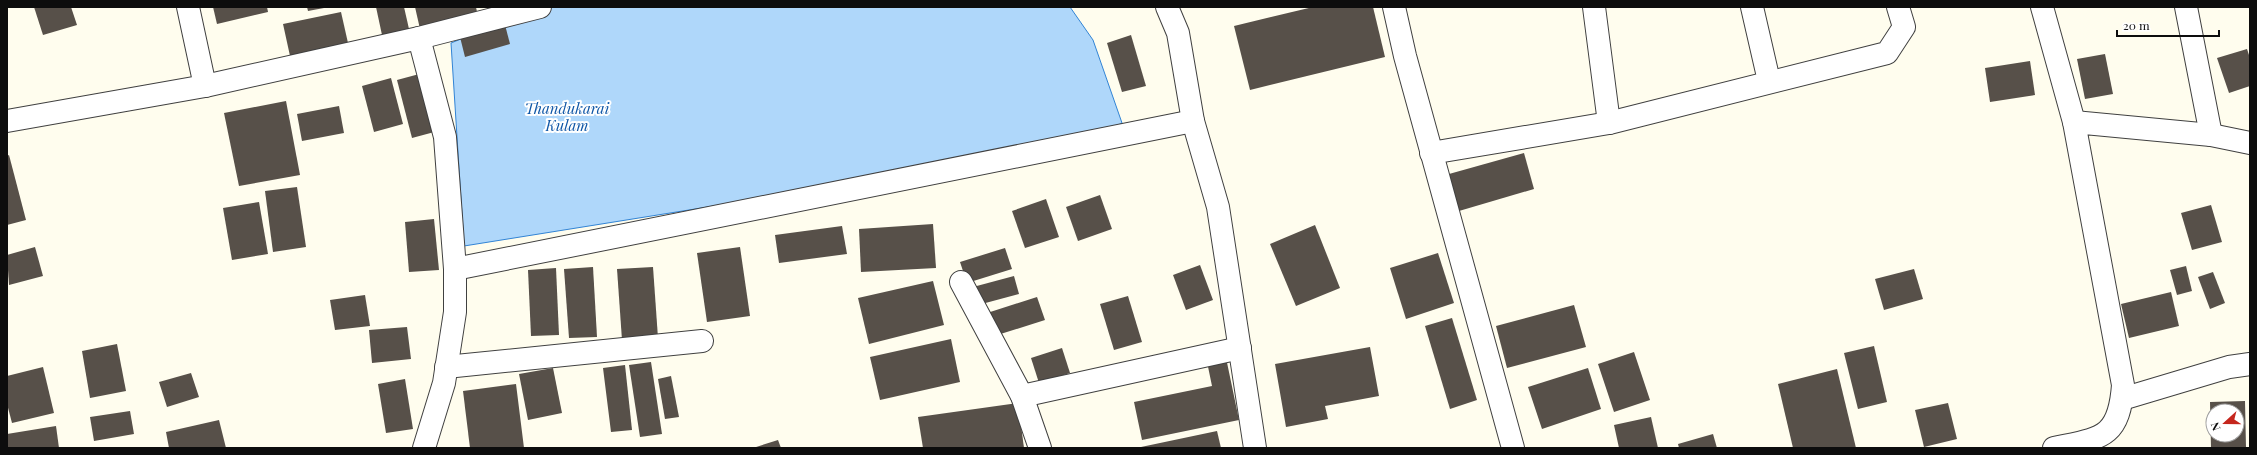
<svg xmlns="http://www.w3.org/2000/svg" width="2257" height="455" viewBox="0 0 2257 455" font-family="'Playfair Display',serif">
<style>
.water{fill:#afd7fa;stroke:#3284d5}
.building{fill:#575049;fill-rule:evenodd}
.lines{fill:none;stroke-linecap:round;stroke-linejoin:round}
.street-casing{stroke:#404040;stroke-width:24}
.street{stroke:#fff;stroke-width:22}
.labels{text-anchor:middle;stroke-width:4;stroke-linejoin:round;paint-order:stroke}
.water-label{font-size:15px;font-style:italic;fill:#0f56a6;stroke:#fff}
</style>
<rect width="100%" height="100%" fill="#fffdee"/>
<path class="water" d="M 540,7 L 1070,7 L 1093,40 L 1122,123 L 1076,148 L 464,246 L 451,43 Z"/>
<g class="building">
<path d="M 34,7 L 71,7 L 77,25 L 43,35 Z"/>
<path d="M 213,7 L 267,7 L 268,12 L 217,24 Z"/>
<path d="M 307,7 L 324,7 L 324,8 L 308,11 Z"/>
<path d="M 376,7 L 404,7 L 409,29 L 382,35 Z"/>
<path d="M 415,7 L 476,7 L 478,17 L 420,29 Z"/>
<path d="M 1313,7 L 1373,7 L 1385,57 L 1250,90 L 1234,26 Z"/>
<path d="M 341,12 L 348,43 L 290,56 L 283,24 Z"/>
<path d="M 504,21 L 510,44 L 465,57 L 459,33 Z"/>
<path d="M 1131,35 L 1146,86 L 1122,92 L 1107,43 Z"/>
<path d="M 2247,49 L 2250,58 L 2250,86 L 2229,93 L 2217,58 Z"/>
<path d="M 2105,54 L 2113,94 L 2085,99 L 2077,59 Z"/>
<path d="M 2030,61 L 2035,95 L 1990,102 L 1985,68 Z"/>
<path d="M 423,73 L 438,131 L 412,138 L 397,80 Z"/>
<path d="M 391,78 L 403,124 L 374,132 L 362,86 Z"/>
<path d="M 286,101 L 300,175 L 239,186 L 224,113 Z"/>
<path d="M 339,106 L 344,133 L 302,141 L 297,114 Z"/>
<path d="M 1524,153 L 1534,189 L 1459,211 L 1449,174 Z"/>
<path d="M 9,155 L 26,220 L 7,225 L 7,156 Z"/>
<path d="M 297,187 L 306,247 L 273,252 L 265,191 Z"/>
<path d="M 1100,195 L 1112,229 L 1078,241 L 1066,207 Z"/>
<path d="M 1046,199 L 1059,237 L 1025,248 L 1012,211 Z"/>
<path d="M 259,202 L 268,254 L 232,260 L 223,208 Z"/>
<path d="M 2211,205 L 2222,242 L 2192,250 L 2181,213 Z"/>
<path d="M 434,219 L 439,270 L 409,272 L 405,222 Z"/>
<path d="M 933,224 L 936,268 L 861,272 L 859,229 Z"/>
<path d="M 1315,225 L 1340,288 L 1296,306 L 1270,244 Z"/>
<path d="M 842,226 L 847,254 L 779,263 L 775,235 Z"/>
<path d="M 35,247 L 43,276 L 9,285 L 7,255 Z"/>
<path d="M 740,247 L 750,316 L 707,322 L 697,253 Z"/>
<path d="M 1005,248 L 1012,269 L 967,283 L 960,262 Z"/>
<path d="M 1438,253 L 1454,303 L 1406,319 L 1390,268 Z"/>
<path d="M 1200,265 L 1213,300 L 1186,310 L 1173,275 Z"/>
<path d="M 2186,266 L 2192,291 L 2177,295 L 2170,270 Z"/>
<path d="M 593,267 L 597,337 L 569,338 L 564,269 Z"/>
<path d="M 653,267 L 658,338 L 622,340 L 617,269 Z"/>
<path d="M 556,268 L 559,335 L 531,336 L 528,270 Z"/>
<path d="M 1914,269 L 1923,299 L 1884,310 L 1875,279 Z"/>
<path d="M 2213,272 L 2225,303 L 2210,309 L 2198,277 Z"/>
<path d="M 1014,276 L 1019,294 L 978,305 L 973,287 Z"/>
<path d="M 933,281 L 944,325 L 869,344 L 858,298 Z"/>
<path d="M 2171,292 L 2179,326 L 2129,338 L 2121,304 Z"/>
<path d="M 365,295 L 370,326 L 335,330 L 330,300 Z"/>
<path d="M 1128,296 L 1142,342 L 1114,350 L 1100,304 Z"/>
<path d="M 1037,297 L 1045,320 L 991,337 L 984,314 Z"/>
<path d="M 1574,305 L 1586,347 L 1507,368 L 1496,326 Z"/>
<path d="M 1452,318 L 1477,400 L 1450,409 L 1425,326 Z"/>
<path d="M 407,327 L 411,359 L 372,363 L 369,330 Z"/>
<path d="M 951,339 L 960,382 L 880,400 L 870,357 Z"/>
<path d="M 117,344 L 126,391 L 90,398 L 82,351 Z"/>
<path d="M 1874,346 L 1887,402 L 1858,409 L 1844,353 Z"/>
<path d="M 1370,347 L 1379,396 L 1325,406 L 1328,419 L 1286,427 L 1275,364 Z"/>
<path d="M 1062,348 L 1070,373 L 1039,383 L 1031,358 Z"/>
<path d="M 1634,352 L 1650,400 L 1614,412 L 1598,364 Z"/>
<path d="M 1225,353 L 1239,420 L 1142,440 L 1134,402 L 1212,386 L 1206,357 Z"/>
<path d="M 651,362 L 662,434 L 640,437 L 629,365 Z"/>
<path d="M 625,365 L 632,430 L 611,432 L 603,368 Z"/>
<path d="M 43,367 L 54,413 L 12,423 L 7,404 L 7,376 Z"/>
<path d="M 553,368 L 562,413 L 528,420 L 519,374 Z"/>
<path d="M 1588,368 L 1601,409 L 1542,429 L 1528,387 Z"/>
<path d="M 1837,369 L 1856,448 L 1793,448 L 1778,384 Z"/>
<path d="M 191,373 L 199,397 L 167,407 L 159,382 Z"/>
<path d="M 671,376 L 679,417 L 665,419 L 658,379 Z"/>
<path d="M 405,379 L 413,429 L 386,433 L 378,384 Z"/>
<path d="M 516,384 L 524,448 L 470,448 L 463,391 Z"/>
<path d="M 2245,401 L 2246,448 L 2211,448 L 2210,402 ZM 2213,411 L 2237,411 L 2237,435 L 2213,435 Z"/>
<path d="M 1018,403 L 1024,448 L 923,448 L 918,417 Z"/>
<path d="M 1948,403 L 1957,439 L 1924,447 L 1915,410 Z"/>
<path d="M 130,411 L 134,434 L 94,441 L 90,417 Z"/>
<path d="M 1651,417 L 1658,448 L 1619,448 L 1614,425 Z"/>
<path d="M 219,420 L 226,448 L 169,448 L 166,432 Z"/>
<path d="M 56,426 L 59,448 L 7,448 L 7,434 Z"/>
<path d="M 1217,431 L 1221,448 L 1141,447 Z"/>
<path d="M 1713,434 L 1717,448 L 1679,448 L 1678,444 Z"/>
<path d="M 778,440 L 781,448 L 753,448 Z"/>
</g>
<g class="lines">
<defs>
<g id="street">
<path d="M 188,7 L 205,86"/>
<path d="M 1167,7 L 1178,33 L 1193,121 L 1218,207 L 1255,448"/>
<path d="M 1394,7 L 1405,56 L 1513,448"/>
<path d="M 1594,7 L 1609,123"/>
<path d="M 1752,7 L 1769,81"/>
<path d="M 2042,7 L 2074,122"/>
<path d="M 2186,7 L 2211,135"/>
<path d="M 419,38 L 445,137 L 455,269 L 455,312 L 444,383 L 424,448"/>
<path d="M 7,121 L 205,86 L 419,38 L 540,7"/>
<path d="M 1431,153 L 1609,123 L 1887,53 L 1904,27 L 1898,7"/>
<path d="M 455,269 L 1193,121"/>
<path d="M 961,282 L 1022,396 L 1040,448"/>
<path d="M 446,367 L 702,341"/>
<path d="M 1022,396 L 1240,348"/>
<path d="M 2122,399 L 2229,367 L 2250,364"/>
<path d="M 2054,448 C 2101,438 2119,439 2123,385 L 2074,122 L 2211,135 L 2250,143"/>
</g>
</defs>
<use href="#street" class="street-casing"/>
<use href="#street" class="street"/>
</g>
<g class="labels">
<g class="water-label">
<text x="567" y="114">Thandukarai<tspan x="567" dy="17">Kulam</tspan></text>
</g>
</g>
<rect width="2257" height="455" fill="none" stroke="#0d0d0d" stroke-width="16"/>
<g transform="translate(2225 423) rotate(249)"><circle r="19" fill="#ffffff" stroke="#9e9e9e"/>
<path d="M0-3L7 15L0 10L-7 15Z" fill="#c5261d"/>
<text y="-6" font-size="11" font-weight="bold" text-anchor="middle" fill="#0d0d0d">N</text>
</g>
<path d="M2117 30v6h102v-6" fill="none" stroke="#0d0d0d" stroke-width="2"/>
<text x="2123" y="30" font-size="12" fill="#0d0d0d" stroke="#ffffff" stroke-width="3" paint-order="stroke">20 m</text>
</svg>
